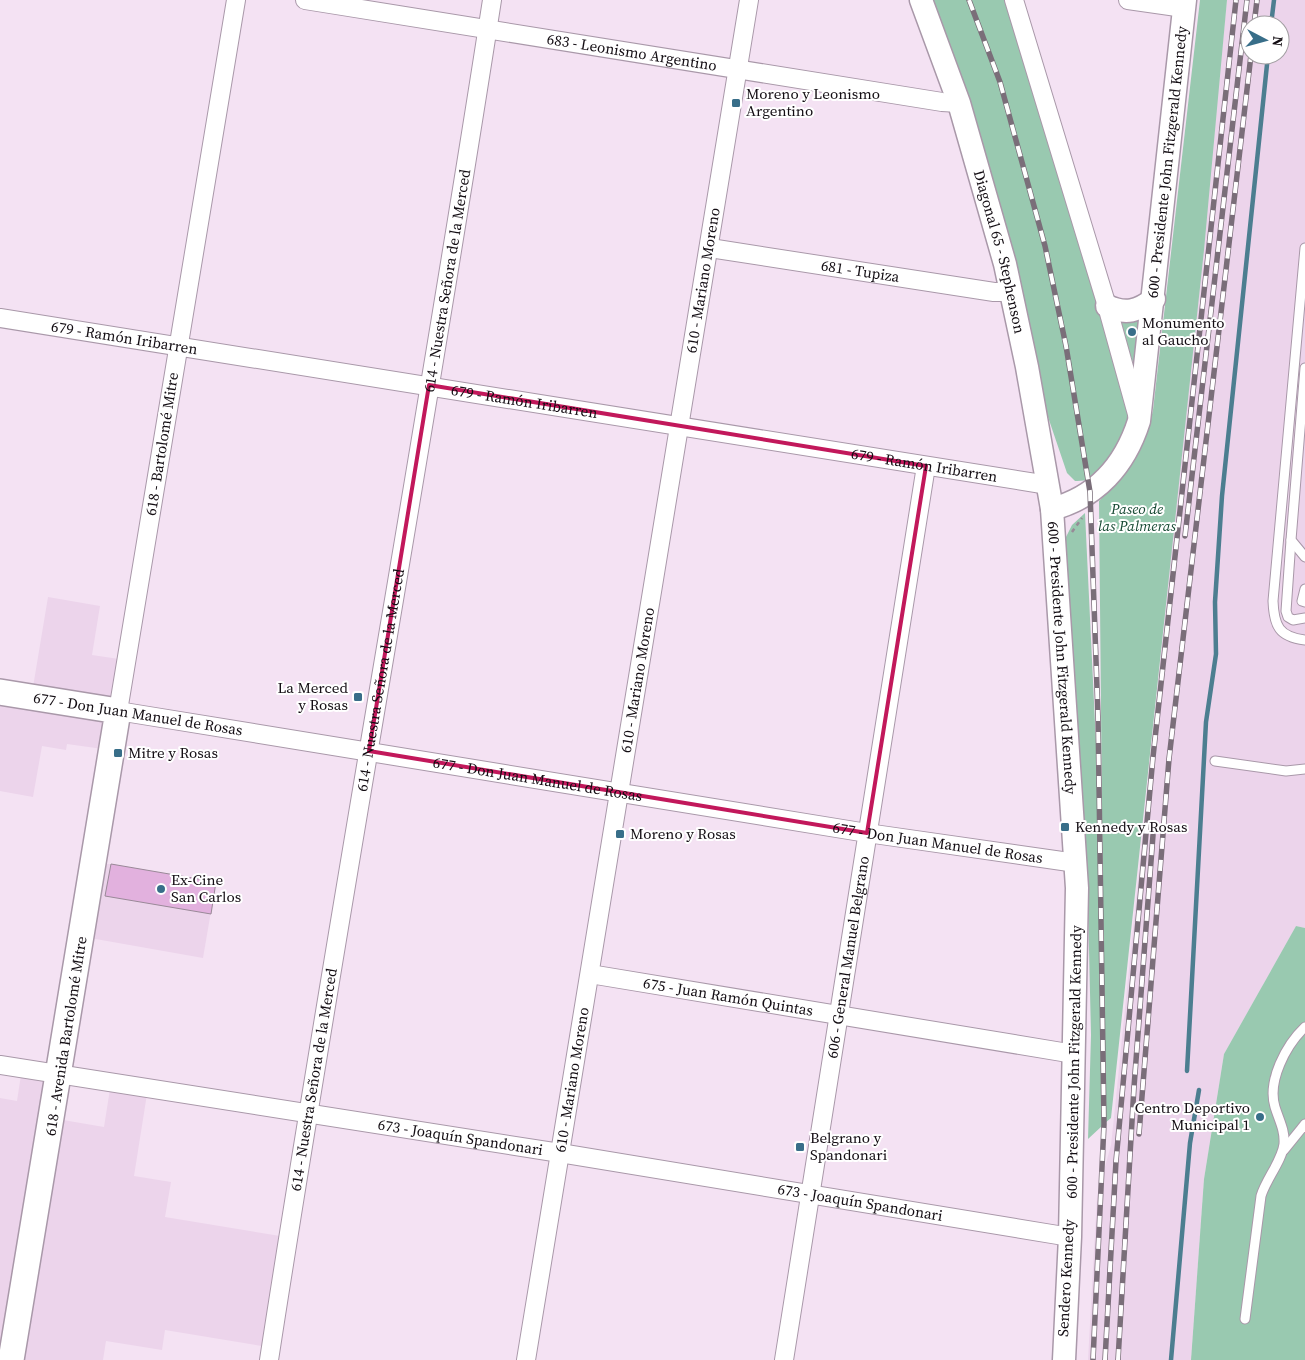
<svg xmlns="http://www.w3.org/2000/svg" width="1305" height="1360" viewBox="0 0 1305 1360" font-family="'Source Serif 4',serif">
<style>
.built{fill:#ecd4eb;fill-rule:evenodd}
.green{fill:#99c9b0}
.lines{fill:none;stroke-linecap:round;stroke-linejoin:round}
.stream{stroke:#4c7e90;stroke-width:4.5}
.building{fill:#e2b1de;stroke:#9a8998}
.service-casing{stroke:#a998a9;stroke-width:11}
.minor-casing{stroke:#a998a9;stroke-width:20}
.tertiary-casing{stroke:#a998a9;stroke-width:25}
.secondary-casing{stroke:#a998a9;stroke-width:28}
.path{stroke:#978a97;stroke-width:2.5;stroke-dasharray:4 4;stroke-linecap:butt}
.service{stroke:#fff;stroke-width:9}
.minor{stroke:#fff;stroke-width:18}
.tertiary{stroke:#fff;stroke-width:22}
.secondary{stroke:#fff;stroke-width:25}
.rail-casing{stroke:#7a6e79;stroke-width:5.5}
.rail{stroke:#fff;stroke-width:4;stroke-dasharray:11;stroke-linecap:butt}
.marked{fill:none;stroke:#c2185b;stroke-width:4;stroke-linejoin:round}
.poi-dot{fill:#386e89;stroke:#fff;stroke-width:2}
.labels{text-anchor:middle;stroke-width:4;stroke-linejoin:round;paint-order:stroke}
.street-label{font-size:15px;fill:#130d13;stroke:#fff}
.poi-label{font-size:15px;fill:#130d13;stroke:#fff;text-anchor:start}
.park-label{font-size:15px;font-style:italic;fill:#164933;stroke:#fff}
</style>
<rect width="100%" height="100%" fill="#f4e2f3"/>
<g class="built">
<path d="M 1227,0 L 1305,0 L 1305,928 L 1296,926 L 1224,1054 L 1204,1179 L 1191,1360 L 1088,1360 L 1097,1196 L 1111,1145 L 1114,1117 ZM 1250,25 L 1280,25 L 1280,55 L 1250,55 Z"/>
<path d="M 48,597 L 100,606 L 92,655 L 119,659 L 114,693 L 108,698 L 33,687 Z"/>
<path d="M 0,702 L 102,719 L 104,723 L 103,749 L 67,744 L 66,750 L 42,746 L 33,797 L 0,791 Z"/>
<path d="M 103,863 L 216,882 L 203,958 L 90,938 Z"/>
<path d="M 21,1075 L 44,1080 L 47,1084 L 0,1360 L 0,1098 L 17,1101 Z"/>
<path d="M 110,1089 L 147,1094 L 134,1176 L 171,1182 L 165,1217 L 280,1236 L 262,1346 L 165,1330 L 162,1350 L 106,1341 L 103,1360 L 23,1360 L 63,1120 L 104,1127 Z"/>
</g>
<g class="green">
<path d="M 927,0 L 1005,0 L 1073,217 L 1130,417 C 1122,437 1114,461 1098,475 C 1092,480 1082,481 1075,481 L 1067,473 L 1047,414 L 1020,293 Z"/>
<path d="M 1200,0 L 1227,0 L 1204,250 L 1111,1118 L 1105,1123 L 1099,501 C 1130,472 1144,453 1153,410 Z"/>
<path d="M 1143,317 L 1136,372 L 1119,320 Z"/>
<path d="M 1085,513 L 1099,807 L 1102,1126 L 1088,1139 L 1091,1035 L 1087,862 L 1065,539 L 1072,525 Z"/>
<path d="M 1296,926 L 1305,928 L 1305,1360 L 1191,1360 L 1204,1179 L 1224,1054 Z"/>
</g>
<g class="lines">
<g class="stream">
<path d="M 1271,25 L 1274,0"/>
<path d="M 1187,1071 L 1206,722 L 1216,654 L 1215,602 L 1222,496 L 1268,55"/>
<path d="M 1171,1360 L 1190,1143 L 1199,1090"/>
</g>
</g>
<path class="building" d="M 111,864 L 216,882 L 211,914 L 105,896 Z"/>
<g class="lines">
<defs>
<g id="service">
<path d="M 1305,248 L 1273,601 C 1274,626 1279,637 1305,640"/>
<path d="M 1305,368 L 1291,540 L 1305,557"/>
<path d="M 1291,540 L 1286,611 L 1288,617 L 1293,620 L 1305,618"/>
<path d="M 1305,589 L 1302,601 L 1305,602"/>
<path d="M 1215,761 L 1286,771 L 1305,769"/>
<path d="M 1284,1150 L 1305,1124"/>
<path d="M 1245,1319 L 1261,1196 C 1266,1179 1282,1161 1284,1144 C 1285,1130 1279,1120 1275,1107 C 1267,1081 1286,1045 1305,1027"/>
</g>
<g id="minor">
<path id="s1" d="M 236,0 L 118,711 L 867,833 L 1076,863"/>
<path id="s2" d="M 305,0 L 942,102 L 959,103"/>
<path d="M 1014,0 L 1107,306 L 1137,414"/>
<path d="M 1128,0 L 1184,8"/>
<path id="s3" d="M 710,248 L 994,292 L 1012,292"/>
<path id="s4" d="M 0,318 L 1048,485"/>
<path id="s5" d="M 590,974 L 1074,1054"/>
<path id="s6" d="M 0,1065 L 560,1153 L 1070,1237"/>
<path id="s7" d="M 269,1360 C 339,906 422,454 492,0"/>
<path id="s8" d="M 526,1360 L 749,0"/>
<path id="s9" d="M 784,1360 L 926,466"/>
</g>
<g id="tertiary">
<path id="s10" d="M 921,0 L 959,103 L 1005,264 L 1027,367 L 1052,509 L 1077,888 L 1070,1237 L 1064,1360"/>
<path d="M 1107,306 C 1126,315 1138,311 1154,299"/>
<path id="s11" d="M 1052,509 C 1097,497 1125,465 1139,421 L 1185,0"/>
</g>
<path id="secondary" d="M 0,692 L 118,711 L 11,1360"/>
</defs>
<use href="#service" class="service-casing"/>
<use href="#minor" class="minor-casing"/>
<use href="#tertiary" class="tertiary-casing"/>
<use href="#secondary" class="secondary-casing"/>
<path class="path" d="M 1072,532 L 1082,518"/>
<use href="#service" class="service"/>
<use href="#minor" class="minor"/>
<use href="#tertiary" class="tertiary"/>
<use href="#secondary" class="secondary"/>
<defs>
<g id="rail">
<path d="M 969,0 L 1000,82 L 1045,246 L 1066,346 L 1090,492 L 1098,716 L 1104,1124 L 1093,1360"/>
<path d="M 1254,25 L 1257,0"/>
<path d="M 1185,536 L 1247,0"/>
<path d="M 1139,1134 L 1169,759 L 1251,55"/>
<path d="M 1105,1360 L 1116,1161 L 1153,757 L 1236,0"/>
<path d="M 1118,1360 L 1134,1087 L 1153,835"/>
</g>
</defs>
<use href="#rail" class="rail-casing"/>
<use href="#rail" class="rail"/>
</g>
<path class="marked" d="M 429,385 L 926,466 L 867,833 L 369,751 Z"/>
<g class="poi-dot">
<rect x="731" y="98" width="10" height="10" rx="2.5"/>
<circle cx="1132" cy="332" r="5"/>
<rect x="353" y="692" width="10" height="10" rx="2.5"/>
<rect x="113" y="748" width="10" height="10" rx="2.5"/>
<rect x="1060" y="822" width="10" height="10" rx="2.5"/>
<rect x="615" y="829" width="10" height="10" rx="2.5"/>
<circle cx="161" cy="889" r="5"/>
<circle cx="1260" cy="1117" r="5"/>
<rect x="795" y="1142" width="10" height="10" rx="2.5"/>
</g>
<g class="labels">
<g class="street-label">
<text dy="5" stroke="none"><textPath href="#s2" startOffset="331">683 - Leonismo Argentino</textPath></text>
<text dy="5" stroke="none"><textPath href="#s11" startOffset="390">600 - Presidente John Fitzgerald Kennedy</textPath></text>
<text dy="5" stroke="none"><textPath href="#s10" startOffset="264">Diagonal 65 - Stephenson</textPath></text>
<text dy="5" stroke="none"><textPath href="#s3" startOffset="152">681 - Tupiza</textPath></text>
<text dy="5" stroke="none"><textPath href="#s7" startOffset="1094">614 - Nuestra Señora de la Merced</textPath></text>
<text dy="5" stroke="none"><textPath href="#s8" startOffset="1094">610 - Mariano Moreno</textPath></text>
<text dy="5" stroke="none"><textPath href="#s4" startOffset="126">679 - Ramón Iribarren</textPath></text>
<text dy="5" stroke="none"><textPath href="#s4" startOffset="531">679 - Ramón Iribarren</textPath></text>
<text transform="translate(162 444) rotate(-81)" y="5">618 - Bartolomé Mitre</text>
<text dy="5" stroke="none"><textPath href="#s4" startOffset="936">679 - Ramón Iribarren</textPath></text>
<text dy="5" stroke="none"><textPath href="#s10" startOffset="676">600 - Presidente John Fitzgerald Kennedy</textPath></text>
<text dy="5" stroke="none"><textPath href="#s7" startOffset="689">614 - Nuestra Señora de la Merced</textPath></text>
<text dy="5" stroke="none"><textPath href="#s8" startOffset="689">610 - Mariano Moreno</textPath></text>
<text transform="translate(138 714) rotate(9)" y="5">677 - Don Juan Manuel de Rosas</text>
<text dy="5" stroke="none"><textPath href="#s1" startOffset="1146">677 - Don Juan Manuel de Rosas</textPath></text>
<text dy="5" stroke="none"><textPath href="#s1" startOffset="1551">677 - Don Juan Manuel de Rosas</textPath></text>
<text dy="5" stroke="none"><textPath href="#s9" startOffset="408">606 - General Manuel Belgrano</textPath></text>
<text dy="5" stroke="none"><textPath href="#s5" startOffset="140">675 - Juan Ramón Quintas</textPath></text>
<text transform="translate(66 1036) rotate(-81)" y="5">618 - Avenida Bartolomé Mitre</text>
<text transform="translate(1074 1062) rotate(-89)" y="5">600 - Presidente John Fitzgerald Kennedy</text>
<text dy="5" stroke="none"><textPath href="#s7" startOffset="284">614 - Nuestra Señora de la Merced</textPath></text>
<text dy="5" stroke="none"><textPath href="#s8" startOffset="284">610 - Mariano Moreno</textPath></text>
<text dy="5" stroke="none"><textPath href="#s6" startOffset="466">673 - Joaquín Spandonari</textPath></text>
<text dy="5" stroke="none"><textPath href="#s6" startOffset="871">673 - Joaquín Spandonari</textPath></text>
<text transform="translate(1066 1278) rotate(-87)" y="5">Sendero Kennedy</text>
</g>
<g class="poi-label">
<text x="746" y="99">Moreno y Leonismo<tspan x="746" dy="17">Argentino</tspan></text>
<text x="1142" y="328">Monumento<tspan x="1142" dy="17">al Gaucho</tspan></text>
<text x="348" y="693" text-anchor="end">La Merced<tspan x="348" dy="17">y Rosas</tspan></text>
<text x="128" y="758">Mitre y Rosas</text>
<text x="1075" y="832">Kennedy y Rosas</text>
<text x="630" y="839">Moreno y Rosas</text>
<text x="171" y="885">Ex-Cine<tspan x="171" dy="17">San Carlos</tspan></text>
<text x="1250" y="1113" text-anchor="end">Centro Deportivo<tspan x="1250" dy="17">Municipal 1</tspan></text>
<text x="810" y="1143">Belgrano y<tspan x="810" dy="17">Spandonari</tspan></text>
</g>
<g class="park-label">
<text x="1137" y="514">Paseo de<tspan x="1137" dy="17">las Palmeras</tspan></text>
</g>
</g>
<g transform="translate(1265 40) rotate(96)"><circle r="24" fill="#ffffff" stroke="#a19ea1"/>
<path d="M0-4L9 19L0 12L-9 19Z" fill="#386e89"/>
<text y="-8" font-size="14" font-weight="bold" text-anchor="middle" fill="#130d13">N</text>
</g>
</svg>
